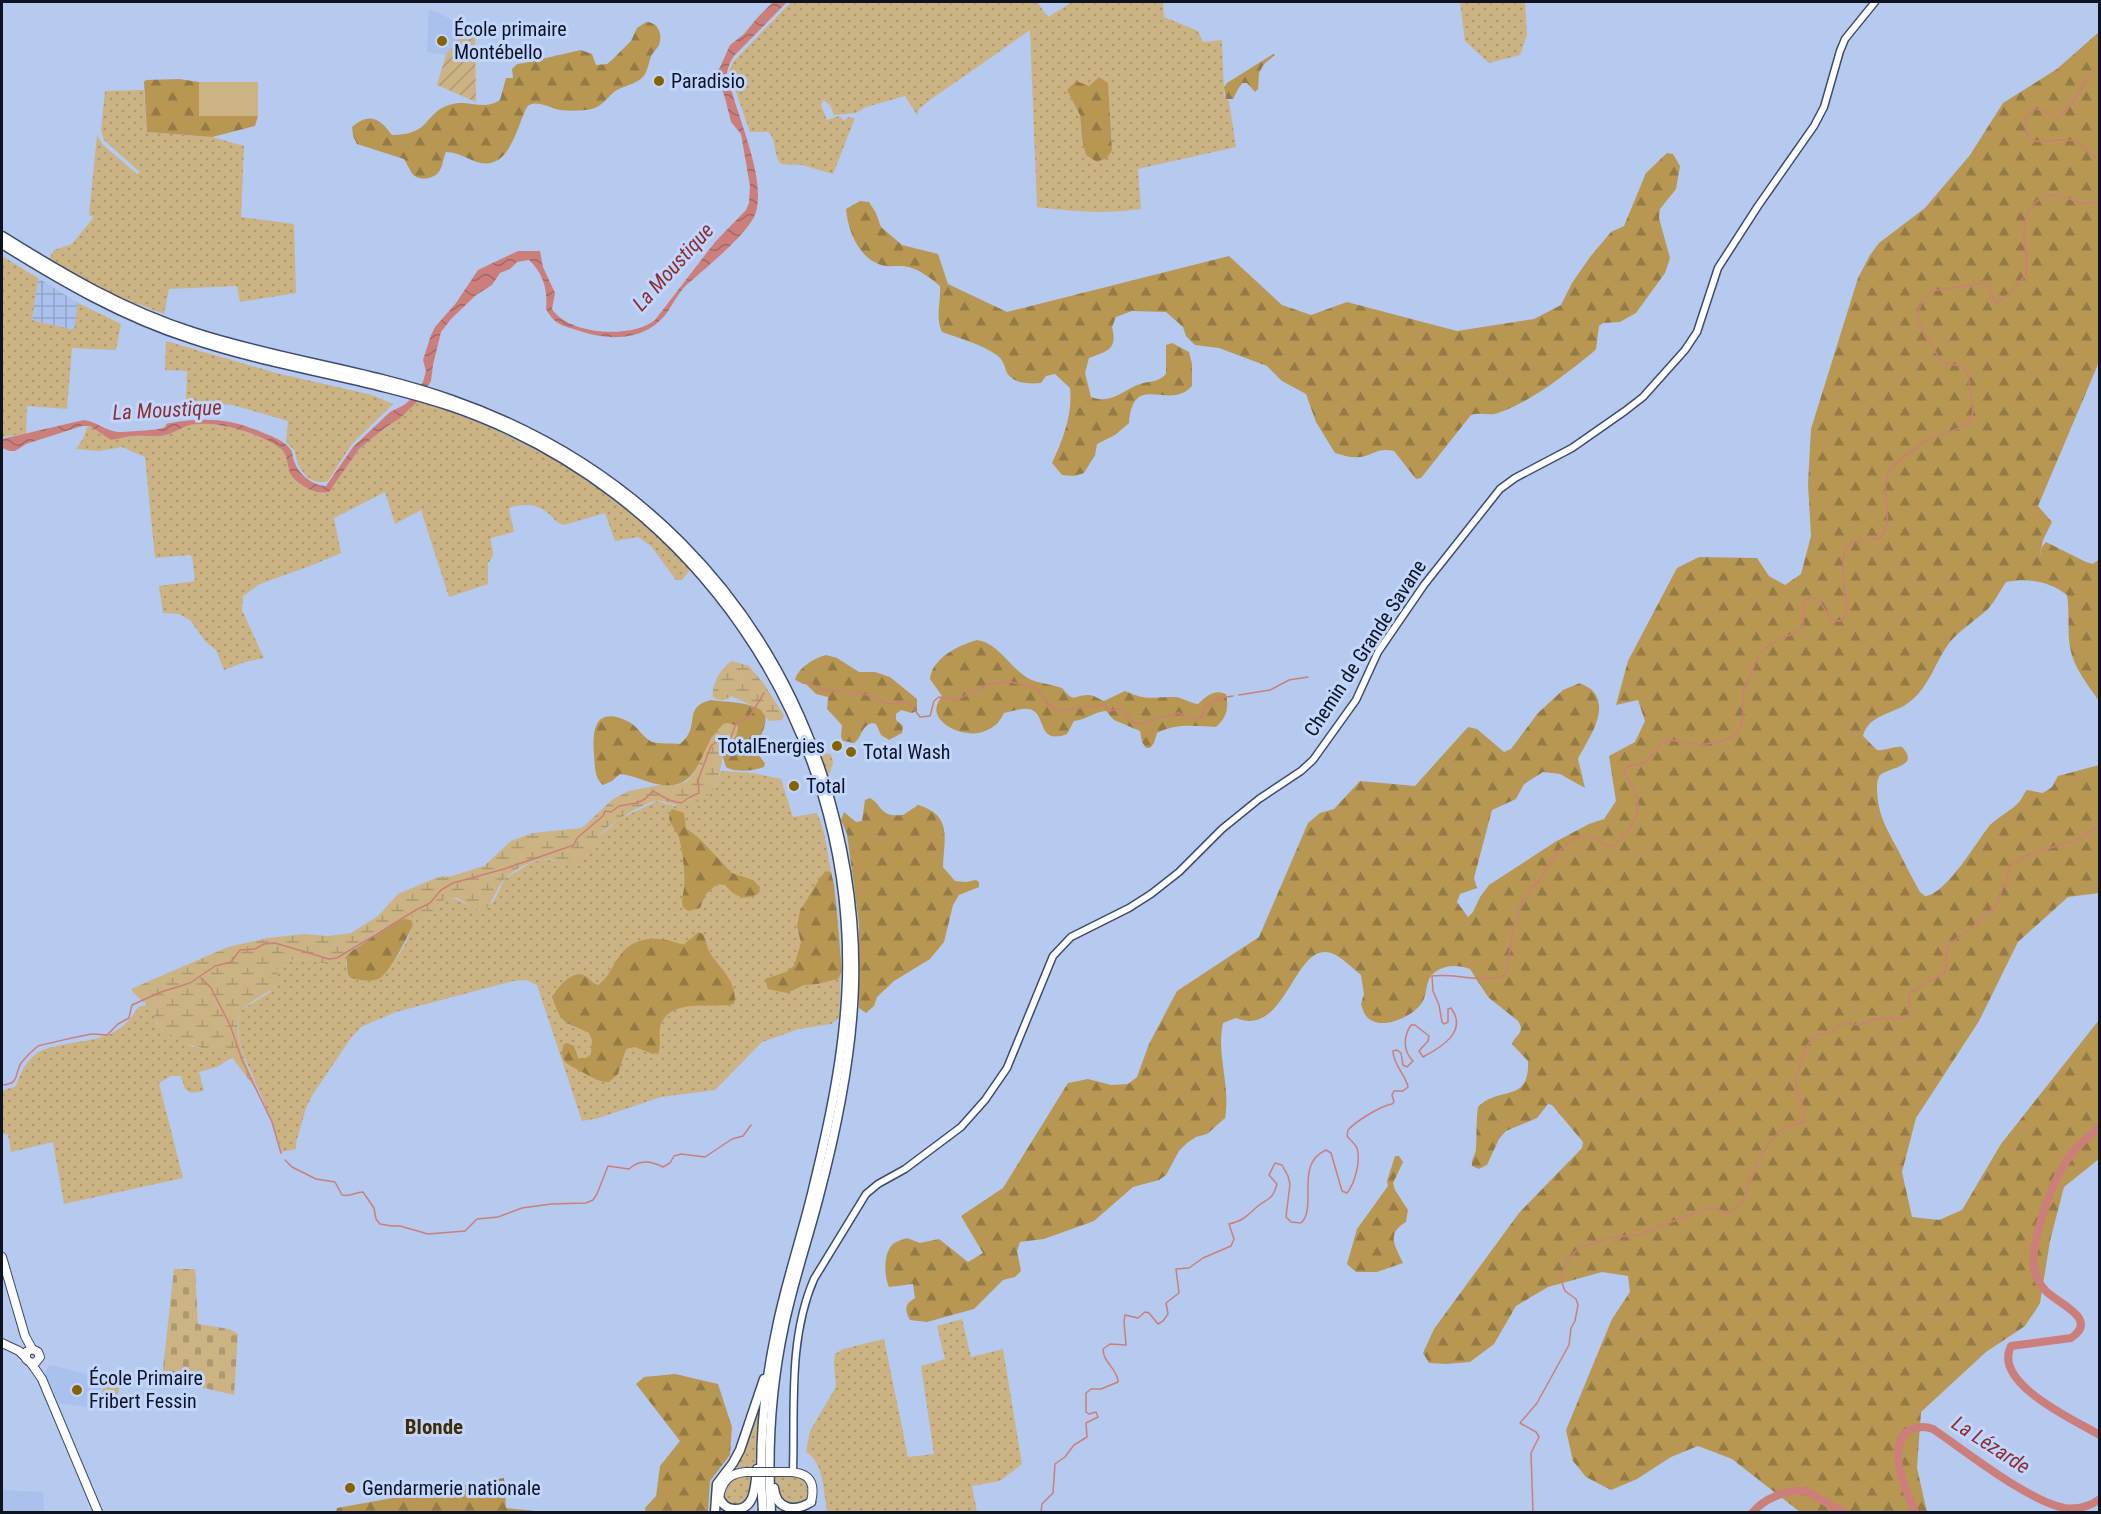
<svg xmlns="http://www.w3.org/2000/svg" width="2101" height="1514" viewBox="0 0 2101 1514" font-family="'Roboto Condensed',sans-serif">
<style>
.built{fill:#aac0ed}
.industrial{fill:url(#industrial-grid)}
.grass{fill:url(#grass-dots);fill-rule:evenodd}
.forest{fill:url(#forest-firs)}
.wetland{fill:url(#wetland-marsh)}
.cemetery{fill:url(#cemetery-stones)}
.garden{fill:url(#garden-furrows)}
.pitch{fill:#cbb383}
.water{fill:url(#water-waves)}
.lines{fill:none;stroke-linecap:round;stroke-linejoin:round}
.stream{stroke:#cc7f7a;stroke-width:1.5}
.river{stroke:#cc7f7a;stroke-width:8}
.tertiary-casing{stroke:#3d4c6d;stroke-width:9}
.primary-casing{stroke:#3d4c6d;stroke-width:10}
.trunk-casing{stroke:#3d4c6d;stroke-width:11}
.tertiary{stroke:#fff;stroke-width:6}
.primary{stroke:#fff;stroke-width:8}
.trunk{stroke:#fff;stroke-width:8}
.primary-bridge-casing{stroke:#3d4c6d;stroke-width:10;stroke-linecap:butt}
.primary-bridge{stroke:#fff;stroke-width:8}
.poi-dot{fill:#876300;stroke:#c2d6fd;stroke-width:2}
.labels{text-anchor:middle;stroke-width:6;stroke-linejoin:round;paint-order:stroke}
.poi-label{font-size:20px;fill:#0d1321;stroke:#c2d6fd;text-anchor:start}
.street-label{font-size:20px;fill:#0d1321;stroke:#c2d6fd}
.water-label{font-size:21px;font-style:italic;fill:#8c302f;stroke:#c2d6fd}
.neighbourhood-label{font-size:21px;font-weight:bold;fill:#3e2d04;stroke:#c2d6fd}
</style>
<defs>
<pattern id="industrial-grid" width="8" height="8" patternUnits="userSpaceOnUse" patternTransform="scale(1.5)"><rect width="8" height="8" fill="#aac0ed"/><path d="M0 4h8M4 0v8" fill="none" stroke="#91a4cb"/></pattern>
<pattern id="grass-dots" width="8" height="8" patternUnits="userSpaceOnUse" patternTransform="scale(1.5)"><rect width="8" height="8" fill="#cbb383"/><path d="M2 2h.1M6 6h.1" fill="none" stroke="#ad9971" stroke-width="1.8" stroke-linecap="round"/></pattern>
<pattern id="forest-firs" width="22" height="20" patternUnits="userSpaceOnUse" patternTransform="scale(1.5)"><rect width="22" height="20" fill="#b89753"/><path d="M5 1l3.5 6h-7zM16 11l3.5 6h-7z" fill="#947a44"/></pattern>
<pattern id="wetland-marsh" width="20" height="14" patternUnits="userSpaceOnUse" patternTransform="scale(1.5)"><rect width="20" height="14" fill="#cbb383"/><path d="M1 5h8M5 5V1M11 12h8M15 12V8" fill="none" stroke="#ad9971"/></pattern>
<pattern id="cemetery-stones" width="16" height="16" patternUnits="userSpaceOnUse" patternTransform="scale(1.5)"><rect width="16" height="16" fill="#cbb383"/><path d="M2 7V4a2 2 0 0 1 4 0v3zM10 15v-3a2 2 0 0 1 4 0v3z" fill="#ad9971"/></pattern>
<pattern id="garden-furrows" width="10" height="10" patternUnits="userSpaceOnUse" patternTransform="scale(1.5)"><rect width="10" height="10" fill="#cbb383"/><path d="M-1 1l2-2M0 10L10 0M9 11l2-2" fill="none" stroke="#ad9971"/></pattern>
<pattern id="water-waves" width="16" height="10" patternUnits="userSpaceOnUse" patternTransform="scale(1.5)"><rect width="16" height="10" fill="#cc7f7a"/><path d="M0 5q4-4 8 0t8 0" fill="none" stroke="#a46764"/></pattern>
</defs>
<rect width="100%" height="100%" fill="#b6c9ef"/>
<g class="built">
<path d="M 429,10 L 439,13 L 466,28 L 446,55 L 427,52 Z"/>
<path d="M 49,1365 L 104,1378 L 97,1408 L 91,1408 L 59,1403 L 45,1372 Z"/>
<path d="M 2,1490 L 43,1492 L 44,1512 L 2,1512 Z"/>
</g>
<path class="industrial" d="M 38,278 L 78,303 L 74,330 L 32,320 Z"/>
<g class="grass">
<path d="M 791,2 L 1037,2 L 1048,17 L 1072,2 L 1163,2 L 1164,17 L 1198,31 L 1203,42 L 1222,40 L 1224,95 L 1226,99 L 1229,101 L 1236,147 L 1138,169 L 1141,209 C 1106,214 1073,212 1037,207 L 1030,30 L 930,100 L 919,109 L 917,115 L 905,96 L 866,107 L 856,113 L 834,115 L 830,105 L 823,100 L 821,105 L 827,120 L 839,116 L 845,121 L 848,117 L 855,118 L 833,174 L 802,165 L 781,164 C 773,155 777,142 769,132 L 750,132 L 729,72 L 733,62 ZM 1099,77 L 1108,84 L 1112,150 L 1082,138 L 1080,115 L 1067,89 L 1089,86 Z"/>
<path d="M 1460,2 L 1525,2 L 1527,35 L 1520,55 L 1489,63 L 1465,41 Z"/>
<path d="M 144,90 L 147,132 L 212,137 L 244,146 L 241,217 L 294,224 L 296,293 L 240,302 L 237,286 L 169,289 L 164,314 L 113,295 L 49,259 L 54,250 L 72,244 L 94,217 L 89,215 L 97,135 L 103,145 L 137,174 L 140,172 L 104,140 L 101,130 L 105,91 Z"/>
<path d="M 2,256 L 38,278 L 32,320 L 74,330 L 78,303 L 121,324 L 116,350 L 72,348 L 67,409 L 27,406 L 26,434 L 2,437 Z"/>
<path d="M 166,341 L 276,373 L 372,395 L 393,404 L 352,444 L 328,481 C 310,487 296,468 295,451 L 286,442 L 288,421 L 233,405 L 186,401 L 187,371 L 165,370 Z"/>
<path d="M 419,400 L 486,425 L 560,462 L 643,519 L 691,568 L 682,580 L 676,580 L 651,546 L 638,537 L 615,541 L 605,513 L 564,525 C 556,523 554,518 548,513 C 536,503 525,504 511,507 L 509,509 L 514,532 L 491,538 C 490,550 498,552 488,563 L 488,584 L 449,597 L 421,510 L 395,524 L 385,492 L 334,518 L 341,553 L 310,566 L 260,584 L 243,596 L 242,610 L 264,658 L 245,662 L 224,670 L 216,650 L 205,641 L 190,620 L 179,614 L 163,613 L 159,586 L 195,581 L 192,556 L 190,555 L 155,558 L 145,457 L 122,447 L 99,451 L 76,449 L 84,437 L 87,427 L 90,426 L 111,440 C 119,439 126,436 134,436 C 143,435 152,437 162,436 C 170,435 179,429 187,426 C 211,418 260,433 280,448 C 288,454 287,465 290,473 C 296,485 317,495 329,492 L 359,449 L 386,427 L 399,419 Z"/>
<path d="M 818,750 L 831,755 L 833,763 L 828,778 Z"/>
<path d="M 721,771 L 753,773 L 781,779 L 793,817 L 817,813 C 826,832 827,851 831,871 C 841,920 842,969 839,1018 L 831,1024 L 799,1029 L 762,1042 L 715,1090 L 661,1097 L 599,1118 L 582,1121 L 537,985 L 526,980 L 513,981 L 396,1012 L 361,1027 L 351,1038 L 313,1094 L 306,1108 L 296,1143 L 296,1149 L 282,1152 L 273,1124 L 243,1053 L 239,1038 L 238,1022 L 241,1010 L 270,992 L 280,962 C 301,953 328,972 346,956 L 346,966 L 381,977 C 393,963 414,939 411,920 L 402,918 L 412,916 L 427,916 L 446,898 C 461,898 465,905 479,910 L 493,902 L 505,879 L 530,863 L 544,859 L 568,863 L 585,856 L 596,839 L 619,819 L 657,801 L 675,806 L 716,785 Z"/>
<path d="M 146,1005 L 152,1009 L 157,1024 L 193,1047 L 228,1052 L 233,1057 L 217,1067 L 199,1072 L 204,1091 L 191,1093 L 185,1089 L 181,1076 L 171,1076 L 159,1083 L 183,1178 L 64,1204 L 53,1142 L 11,1152 L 8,1134 L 2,1134 L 2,1091 L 16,1086 C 20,1074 25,1062 36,1054 C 42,1049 49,1048 57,1046 C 91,1038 119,1042 138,1007 Z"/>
<path d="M 962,1319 L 971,1357 L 1003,1349 L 1022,1464 L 1000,1481 L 972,1486 L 977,1512 L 827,1512 C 824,1495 824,1461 806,1452 L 810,1431 L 836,1387 L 834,1363 L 835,1354 L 843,1349 L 884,1339 L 908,1457 L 934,1454 L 921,1366 L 945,1359 L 937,1326 Z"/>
<path d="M 760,1403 L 755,1468 L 733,1467 Z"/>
<path d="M 754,1475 L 750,1495 L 743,1505 L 731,1507 L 723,1500 C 724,1481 736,1476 754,1475 Z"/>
<path d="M 775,1475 C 788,1475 805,1473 808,1489 C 809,1495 808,1498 805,1503 L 787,1505 L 776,1492 Z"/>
</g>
<g class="forest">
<path d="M 646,22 C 658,22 663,34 659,45 C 657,49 653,52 651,56 C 649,62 648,69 645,74 C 638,85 623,85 614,92 C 607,98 602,106 592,109 C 582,111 570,111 560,110 C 551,108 537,100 529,105 C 523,108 515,150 498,160 C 479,171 465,152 446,152 C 443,158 443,165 440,170 C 435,180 417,182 411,172 C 409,168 407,164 404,159 L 357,144 L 353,136 L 352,127 C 369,112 380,118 392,135 C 431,135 423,114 449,105 C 468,98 482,112 500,100 L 506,78 L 513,78 L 512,69 L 517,64 L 524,63 L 581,50 L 592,54 L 596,65 L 607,64 L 613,59 L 631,41 L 637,28 Z"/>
<path d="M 2099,32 L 2099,362 L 2038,506 L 2052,522 L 2043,540 L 2039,559 L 2042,547 L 2046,542 L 2086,562 L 2093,564 L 2098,560 L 2099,555 L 2099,701 C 2088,685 2073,667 2070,647 C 2067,630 2070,612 2067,595 C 2048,581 2029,578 2006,582 C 2000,591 1995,601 1988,609 C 1976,620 1960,630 1950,642 C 1936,660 1930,685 1912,700 C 1895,715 1869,713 1863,736 L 1877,750 C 1886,751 1893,746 1902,747 C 1921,767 1889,767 1880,775 C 1877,779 1877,785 1877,789 C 1878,816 1886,827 1898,850 C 1905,864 1912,878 1920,892 L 1925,896 C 1946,895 1977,841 1990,825 C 1999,816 2011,811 2019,802 C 2023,798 2023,794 2027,790 L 2043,793 L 2052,787 L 2058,776 L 2099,765 L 2099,893 L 2068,897 L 2018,942 L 1979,1021 L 1916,1118 L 1902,1172 L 1912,1217 L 1939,1220 L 1962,1210 L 2001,1144 L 2099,1020 L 2099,1159 L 2064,1187 L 2050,1241 L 2040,1303 L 2025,1326 L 1986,1352 L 1921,1412 L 1917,1468 L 1927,1512 L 1800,1512 L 1732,1459 L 1698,1446 L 1671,1457 L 1637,1479 L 1611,1490 L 1586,1477 L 1573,1461 L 1566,1430 L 1612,1319 L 1630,1292 L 1628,1276 L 1602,1272 L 1548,1287 L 1516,1306 L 1494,1344 L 1470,1362 L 1446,1364 L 1429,1363 L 1423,1353 L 1434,1329 L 1519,1213 L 1582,1148 L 1583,1142 L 1552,1105 L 1548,1104 L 1537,1118 L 1506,1131 L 1499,1139 L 1487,1165 L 1479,1169 L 1472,1166 C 1471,1158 1476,1155 1476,1147 C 1477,1133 1476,1121 1478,1107 C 1499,1085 1530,1104 1528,1061 L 1512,1044 C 1515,1035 1526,1033 1518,1021 L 1488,997 L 1470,969 C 1459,965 1446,964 1435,972 C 1425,980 1428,990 1423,1001 C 1415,1016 1381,1032 1367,1017 C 1364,1014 1362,1008 1361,1004 L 1364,994 L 1361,975 C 1352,968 1342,957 1331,953 C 1294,941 1286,1039 1236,1018 L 1223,1023 C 1216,1055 1231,1086 1225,1118 L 1207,1134 L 1196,1137 L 1187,1143 L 1179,1151 L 1166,1175 L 1159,1180 L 1133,1187 L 1094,1221 L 1044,1239 L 1020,1242 L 1017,1251 L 1021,1271 L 1015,1277 L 1003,1280 L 974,1309 L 927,1322 L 910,1320 C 904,1309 905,1304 915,1298 L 913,1284 L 889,1287 C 884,1276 883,1253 893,1244 C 897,1241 902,1240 907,1238 L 920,1243 L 939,1239 L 968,1262 L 983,1253 L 961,1216 L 1003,1188 L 1068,1083 L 1088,1079 L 1111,1085 L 1128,1084 L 1137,1077 L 1149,1044 L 1177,991 L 1259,937 L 1308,823 L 1320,813 L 1334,809 L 1360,781 L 1415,786 L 1468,727 L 1477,729 L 1504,752 L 1511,749 L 1538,713 L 1563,690 L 1580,683 C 1583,685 1589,687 1592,690 C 1611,710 1587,740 1578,759 L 1585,788 L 1560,774 L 1543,772 L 1524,784 L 1516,799 L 1492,810 L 1474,878 L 1477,888 L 1460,894 L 1457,902 L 1468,917 L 1473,912 L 1480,897 L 1489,885 L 1555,842 L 1589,824 L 1604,819 L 1616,801 L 1609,756 L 1635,742 L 1645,721 L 1638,700 L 1616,705 L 1628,661 L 1677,568 L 1699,557 L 1757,558 L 1769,576 L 1785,585 L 1801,574 L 1811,536 L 1808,484 L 1811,429 L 1858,278 L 1870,255 L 1879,243 L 1925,208 L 1970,155 L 2003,103 L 2057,69 Z"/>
<path d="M 1273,54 L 1275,55 L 1264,64 L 1259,73 L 1258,89 L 1255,92 L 1247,83 L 1242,83 L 1238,89 L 1233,99 L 1226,99 L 1224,87 L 1227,83 Z"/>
<path d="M 1099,77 L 1108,83 L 1112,150 L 1107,158 L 1097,162 L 1086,155 L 1082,138 L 1080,115 L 1067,90 L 1076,81 L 1089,86 Z"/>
<path d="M 179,79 L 199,82 L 200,116 L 258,116 L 255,126 L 212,137 L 147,132 L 144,82 L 146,80 Z"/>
<path d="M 1667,153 L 1673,154 L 1680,166 L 1676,189 L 1660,209 L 1659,218 L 1670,258 L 1665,273 L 1636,313 L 1620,322 L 1603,323 L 1599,326 L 1596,349 L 1592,353 C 1563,376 1534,400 1498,413 C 1490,416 1481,412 1471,415 L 1421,478 L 1416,479 L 1394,451 C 1379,448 1378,452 1365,456 C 1355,459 1345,456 1335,453 L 1316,422 L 1306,394 L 1282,381 L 1267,366 L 1219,348 L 1195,345 L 1186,336 L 1183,327 L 1166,312 L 1132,311 L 1116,317 L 1112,327 C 1118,350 1107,351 1089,358 L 1085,373 L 1091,397 C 1112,405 1122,390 1140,384 C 1150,381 1159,382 1166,374 L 1166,345 L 1172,343 L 1189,352 L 1192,364 L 1192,386 C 1169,412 1133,370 1129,423 L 1115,435 L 1097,444 L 1095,455 L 1084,473 L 1074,476 L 1062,475 L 1052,463 C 1063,440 1073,413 1070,388 L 1055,374 L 1046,376 L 1041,383 C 1030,384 1014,384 1007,373 C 1005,367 1003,360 998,356 C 982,344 961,339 942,332 C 935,317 941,303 940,286 C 930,278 921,270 908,267 C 901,265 893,267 885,266 C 860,261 848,232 846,209 L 860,201 L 869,202 L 876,213 L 881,227 L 902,245 L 938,254 L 948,284 L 1007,312 L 1229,256 L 1282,305 L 1311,315 L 1347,302 L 1457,331 L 1534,319 L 1561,305 L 1572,283 L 1590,257 L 1611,232 L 1624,226 L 1646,173 Z"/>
<path d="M 977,640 C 998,643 1009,666 1026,677 C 1037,684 1049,683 1062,688 C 1075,704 1072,695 1089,695 C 1093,695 1099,699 1104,701 L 1125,691 C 1149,702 1152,696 1174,697 C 1182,697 1189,703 1198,704 C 1207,696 1214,689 1226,694 C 1229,707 1227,718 1216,727 C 1197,726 1175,723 1157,733 L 1154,743 L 1150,748 L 1146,748 L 1142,742 L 1140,731 L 1114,720 L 1106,711 C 1095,711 1086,720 1074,721 L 1067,734 C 1035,746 1048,711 1028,709 C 1021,708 1011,712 1004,713 C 986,752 929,727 937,705 C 938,702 940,699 942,696 L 930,679 C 932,658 959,645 977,640 Z"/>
<path d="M 826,655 L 837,658 L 859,672 L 875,672 L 890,677 L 917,699 L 917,711 L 912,713 L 901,710 L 896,714 L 896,720 L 903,726 L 902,733 L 889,740 L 881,735 L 876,724 L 872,723 C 861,726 862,738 854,743 L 843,741 L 841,737 L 842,725 L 827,709 L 828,697 L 816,694 L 807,685 L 795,680 C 798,668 814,658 826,655 Z"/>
<path d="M 711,700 C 726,702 744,702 758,708 C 776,716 756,738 758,751 C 758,755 762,760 765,763 L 764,767 C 753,771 736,773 726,767 L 723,757 L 734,740 L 712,737 C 697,766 692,794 652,783 C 642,780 631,775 620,774 L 612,781 L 603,785 C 594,778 595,765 594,755 C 592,730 595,706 627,721 C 637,725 642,737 652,742 C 659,744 672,743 680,744 C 702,727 681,707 711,700 Z"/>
<path d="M 870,798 C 878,802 880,811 888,814 C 892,816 899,815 903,815 L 918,805 C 953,815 944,839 943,867 L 955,881 L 966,882 L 976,880 L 979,882 L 979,887 L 959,895 L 953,905 L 944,942 L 930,959 L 894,981 L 877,997 L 874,1006 L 866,1013 L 859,1008 L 859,924 L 847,834 L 841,820 L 844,812 L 856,822 L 862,821 L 865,800 Z"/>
<path d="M 672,809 L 684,813 L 686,828 L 699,838 L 732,873 L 753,880 L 760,887 L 758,894 C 744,901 735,897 725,885 L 717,884 L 706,894 L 700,908 L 688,911 L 683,907 C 681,899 683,896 684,888 C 686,878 682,844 678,835 C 673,824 665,822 672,809 Z"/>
<path d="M 826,871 L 831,872 L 834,885 L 842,971 L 838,979 L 817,984 L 804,985 L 787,993 L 768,989 L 765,979 L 786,972 L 794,966 L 801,943 L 797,926 L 800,911 L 820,878 Z"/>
<path d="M 402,918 L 411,920 L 413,924 C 409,935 390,972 380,978 C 371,983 361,980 351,978 L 348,974 L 346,956 L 353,950 Z"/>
<path d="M 699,932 L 704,935 C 706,941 707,948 710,953 C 720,968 739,984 734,1004 C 712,1009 672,997 661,1024 C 658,1032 661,1043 659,1052 L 653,1054 L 635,1047 L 626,1049 L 618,1074 L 609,1082 C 598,1082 592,1077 582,1072 C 569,1065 557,1062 564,1044 L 567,1043 L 574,1046 L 578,1058 L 586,1058 L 591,1054 L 592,1040 L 589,1033 C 563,1020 563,1027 552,997 C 558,987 574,967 587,977 C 592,981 592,983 598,985 C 610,977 612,965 621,954 C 636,935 662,936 683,945 Z"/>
<path d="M 1395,1156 L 1399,1156 L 1403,1162 L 1393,1183 L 1395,1190 L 1408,1210 L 1406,1222 C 1385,1234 1396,1247 1403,1263 L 1377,1272 L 1356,1272 L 1347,1264 L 1357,1229 L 1388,1186 L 1387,1181 Z"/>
<path d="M 675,1374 L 718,1384 L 732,1427 L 730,1455 L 710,1481 L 708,1512 L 646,1512 L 645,1508 L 656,1496 L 660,1466 L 680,1441 L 636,1384 L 644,1377 Z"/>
<path d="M 504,1478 L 506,1508 L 545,1512 L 336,1512 L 337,1508 Z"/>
</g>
<g class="wetland">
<path d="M 732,661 L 749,666 L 764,684 L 784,716 L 782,720 L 769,721 L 760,709 L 731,696 C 725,701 719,701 713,697 C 711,684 722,667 732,661 Z"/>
<path d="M 728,723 L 738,726 C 739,737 731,741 726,750 C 716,768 725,783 704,798 C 677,816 669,796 651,802 C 632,810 611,822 598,837 C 591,844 588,858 578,862 C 567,867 557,859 546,859 C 533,859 515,869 506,878 C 497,886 494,900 486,909 C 471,911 469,903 457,898 C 456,898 447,898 446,898 L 427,916 C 402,914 372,934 353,949 C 348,953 345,960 339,961 C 320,968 299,954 280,962 L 277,970 L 278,983 C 268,994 255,998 244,1008 C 226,1025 251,1075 259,1093 L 228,1052 C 202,1050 179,1044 159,1025 C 155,1021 155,1014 151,1009 C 144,1001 138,999 131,989 L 228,947 L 268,938 L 304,934 L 328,936 L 351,933 L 378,916 L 398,894 L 438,877 L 452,876 L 484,866 L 511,841 L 533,833 L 582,828 L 613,799 L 629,791 L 659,785 L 677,785 L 687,781 L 694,773 L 712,737 L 723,724 Z"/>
</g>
<path class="cemetery" d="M 174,1269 L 195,1269 L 198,1324 L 229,1329 L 238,1334 L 234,1395 L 162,1378 Z"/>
<path class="garden" d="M 465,30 L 475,34 L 476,102 L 437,85 L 446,55 Z"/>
<g class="pitch">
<rect x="199" y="82" width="59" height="34"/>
<path d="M 105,1382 L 120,1386 L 114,1408 L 99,1404 Z"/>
</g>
<path class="water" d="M 773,2 L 787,2 L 734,56 C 727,66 723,82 732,92 C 741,125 765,179 756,212 C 750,232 708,266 691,281 C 680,289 674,303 666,314 C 646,340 612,341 583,332 C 565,326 555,326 546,309 C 548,290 543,273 529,260 L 517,262 L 510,269 L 500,273 L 492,285 L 476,295 L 451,319 L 441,332 L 433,365 L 431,381 L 416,403 L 399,419 L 386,427 L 359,449 L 329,492 C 317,495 296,485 290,473 C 287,465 288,454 280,448 C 260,433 211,418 187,426 C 179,429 170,435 161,436 C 152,437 143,435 134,436 C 126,436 119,439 111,440 L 90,426 L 82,426 L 26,444 L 15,451 L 10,451 L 2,448 L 2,439 L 84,420 C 96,421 105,431 118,432 C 124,432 159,430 163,428 C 170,424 162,424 171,423 C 200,418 227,418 256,430 C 266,434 285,440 291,450 C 293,454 293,460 295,463 C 299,475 314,486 326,486 L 353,447 L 390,412 L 404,405 L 410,400 L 423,382 L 426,371 L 423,360 L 431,335 L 435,327 L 456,303 L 478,270 L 518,251 L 540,251 L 543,267 L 555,293 L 552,309 C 569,335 631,339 655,320 L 715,242 L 746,210 L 749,203 L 750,186 L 741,134 L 731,122 L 725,98 L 722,89 L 716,85 L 717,74 L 730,45 L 744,34 L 758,17 Z"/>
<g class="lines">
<g class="stream">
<path d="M 2100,68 L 2090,75 L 2075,99 L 2059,117 C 2050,118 2044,108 2034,109 L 2026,116 C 2021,158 2053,134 2073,141 C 2083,144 2092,154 2100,162"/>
<path d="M 802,683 L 809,682 L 821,690 L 862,693 L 888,704 L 906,702 L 910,704 L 920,717 L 930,716 L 934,701 L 939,697 L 958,700 L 970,692 L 989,684 L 1011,682 L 1036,688 L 1050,706 L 1059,711 L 1102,705 L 1105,705 L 1110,711 L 1121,708 L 1134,723 L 1144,723 L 1178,713 L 1195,719 L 1201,718 L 1206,705 L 1221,698 L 1233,696"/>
<path d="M 1239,695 L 1270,690 L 1289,680 L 1308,677"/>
<path d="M 201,978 L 211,988 L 230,1025 L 242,1060 L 272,1122 L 281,1153"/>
<path d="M 2,1085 C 20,1084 14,1075 21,1063 C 25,1058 33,1050 38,1046 C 41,1045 88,1034 93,1034 C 98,1034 102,1035 107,1035 L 118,1024 L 129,1018 L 132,1005 L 161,992 L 190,983 L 215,966 L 231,962 L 240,950 L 255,949 L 264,944 L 275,943 L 329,959 L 337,958 L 416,910 L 430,903 L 441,890 L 453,883 L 504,869 L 574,845 L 577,838 L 603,816 L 605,811 L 611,812 L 619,806 L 637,803 L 645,799 L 653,791 L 669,800 L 681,803 L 690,797 L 699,793 L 698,780 L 711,746 L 716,742 L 730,739 L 736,724 L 750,716 L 764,693"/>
<path d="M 285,1160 L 292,1167 L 316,1179 L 335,1182 L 342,1195 C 351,1197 355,1192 363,1192 L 374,1208 L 376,1219 L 380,1224 L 392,1226 L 400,1226 L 428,1234 L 453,1232 L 465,1231 L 477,1219 L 498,1217 L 522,1208 L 551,1204 L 586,1203 L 593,1200 L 597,1194 L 608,1166 L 629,1169 C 640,1159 651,1161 663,1167 L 670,1163 L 674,1156 L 681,1154 L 705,1157 L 732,1139 L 743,1136 L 751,1125"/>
<path d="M 1041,1512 L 1042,1504 L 1053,1493 L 1055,1464 L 1065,1457 L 1074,1445 L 1087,1437 L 1086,1423 L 1098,1417 L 1096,1412 L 1089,1414 L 1086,1412 L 1086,1393 L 1091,1389 L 1101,1389 L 1118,1382 C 1118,1369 1103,1363 1103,1349 L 1110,1344 L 1126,1345 L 1124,1321 L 1125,1315 L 1138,1318 L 1145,1312 L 1149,1313 L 1158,1324 L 1163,1321 L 1168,1314 L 1166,1303 L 1179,1293 L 1176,1269 L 1189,1268 L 1203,1258 L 1231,1246 L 1234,1239 L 1229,1224 C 1245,1220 1246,1216 1258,1206 C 1269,1198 1273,1199 1277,1184 L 1269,1175 L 1275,1163 L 1282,1165 L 1288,1176 L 1290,1184 L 1286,1217 L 1291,1222 L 1301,1223 C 1318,1207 1294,1164 1326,1150 L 1331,1153 L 1342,1191 L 1347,1193 C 1355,1183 1361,1161 1357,1148 C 1355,1144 1350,1140 1347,1136 L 1348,1130 C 1355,1122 1380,1106 1392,1104 L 1394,1102 L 1392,1095 L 1394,1091 L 1403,1091 L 1408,1087 C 1406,1075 1393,1065 1393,1051 L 1397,1050 L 1401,1053 L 1403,1065 L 1407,1067 L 1413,1061 C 1403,1051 1403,1037 1411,1025 L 1415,1025 L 1429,1036 L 1428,1041 L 1419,1051 L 1423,1057 C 1442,1047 1468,1031 1451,1008 L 1448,1009 L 1448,1022 L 1444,1024 L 1442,1022 L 1439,1005 L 1433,991 L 1432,976 C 1455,973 1479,983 1503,976 L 1507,971 C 1510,948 1513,923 1522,903 C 1526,894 1533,888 1539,880 C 1550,864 1562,839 1584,836 C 1597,834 1601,847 1613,846 C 1629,831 1645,814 1635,791 C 1631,783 1624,779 1625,769 L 1629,766 L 1645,763 L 1662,743 L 1672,740 L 1700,745 L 1723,741 L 1736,734 L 1741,726 L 1743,717 L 1743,693 L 1759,654 L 1774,642 L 1801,630 L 1803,626 L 1804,600 L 1811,598 L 1818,599 L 1832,620 L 1840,621 L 1846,615 L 1847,611 L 1843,572 L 1844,551 L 1854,541 L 1878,539 C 1900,519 1873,485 1894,465 C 1904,456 1916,447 1928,440 C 1942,432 1969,431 1973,412 L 1968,373 L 1960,366 L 1941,362 L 1919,322 L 1918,312 L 1923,299 L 1932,291 L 1983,283 L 1988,286 L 1994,301 L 1996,303 L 2003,300 L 2026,275 C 2029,256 2020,238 2026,219 C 2027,213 2031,208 2035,203 C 2057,179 2080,216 2100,199"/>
<path d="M 1533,1512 L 1531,1453 L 1539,1437 L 1536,1432 L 1520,1423 L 1537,1403 L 1569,1345 L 1571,1328 L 1575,1321 L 1578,1305 L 1576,1299 L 1565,1291 L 1562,1283 L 1561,1276 L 1567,1261 L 1574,1253 L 1581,1247 L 1614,1237 L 1637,1235 L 1708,1208 L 1715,1208 L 1727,1213 C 1746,1208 1747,1187 1753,1172 C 1759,1158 1769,1142 1779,1132 C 1786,1125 1797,1125 1804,1121 L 1802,1103 L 1796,1090 L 1796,1079 L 1806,1047 L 1812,1039 L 1818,1035 L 1830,1033 L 1840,1025 L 1847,1023 L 1859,1025 L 1879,1018 L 1899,1019 L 1909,1015 L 1909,995 L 1911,992 L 1944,973 C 1949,965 1944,954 1948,945 L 1969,930 L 1997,904 L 2011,865 C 2037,844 2076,850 2100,823"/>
</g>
<g class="river">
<path d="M 2100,1127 C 2087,1137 2073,1150 2065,1163 C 2051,1186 2030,1242 2034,1268 C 2035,1275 2039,1283 2044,1289 C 2055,1303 2101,1318 2071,1338 L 2011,1346 C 1992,1383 2074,1420 2100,1435"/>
<path d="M 1753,1512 C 1759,1505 1766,1500 1776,1496 C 1811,1481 1814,1501 1845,1512"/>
<path d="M 1915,1512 C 1907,1493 1884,1444 1910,1430 C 1918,1426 1925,1426 1933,1429 C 1967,1452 2025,1499 2064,1508 C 2078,1510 2089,1507 2100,1499"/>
</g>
<defs>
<path id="tertiary" d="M 793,1471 C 795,1408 788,1339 814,1279 L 866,1194 L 878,1184 L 905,1169 L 961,1127 L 985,1100 L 1007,1068 L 1053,956 L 1071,937 L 1129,908 L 1151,894 L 1179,872 L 1222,829 L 1259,799 L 1301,771 L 1313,760 L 1356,700 L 1378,652 L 1424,585 L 1500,489 L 1515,478 L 1572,448 L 1625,411 L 1643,397 L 1685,350 L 1697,332 L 1718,268 L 1758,206 L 1814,126 L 1824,107 L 1840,51 L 1845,39 L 1875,2"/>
<g id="primary">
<path d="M 2,1257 L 25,1336 L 32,1349"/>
<path d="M 2,1343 L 19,1351 L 25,1357"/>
<path d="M 32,1349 L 26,1352 L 26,1359 L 31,1363 L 42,1379 L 98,1512"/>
<path d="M 31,1363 L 36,1362 L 40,1357 L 38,1352 L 32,1349"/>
<path d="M 784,1472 C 805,1471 817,1478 811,1502"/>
<path d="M 719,1499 C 721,1482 729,1473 746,1472"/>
</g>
<g id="trunk">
<path d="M 2,236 C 63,274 124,310 193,332 C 278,360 368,370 452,400 C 630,462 763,595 822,774 C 844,842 856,913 854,985 C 852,1056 837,1128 819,1196 C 808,1239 793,1282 784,1326 C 771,1387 767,1450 771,1512"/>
<path d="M 2,244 C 63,282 123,317 192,339 C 276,367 365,378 450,406 C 693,489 854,723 847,979 C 845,1048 831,1115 815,1181 C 804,1230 787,1278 777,1327 C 764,1387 758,1451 763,1512"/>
<path d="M 774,1488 C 776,1509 794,1513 811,1502"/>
<path d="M 719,1498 C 723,1505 727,1509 735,1509 C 756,1510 755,1484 757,1469"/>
<path d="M 715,1512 L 717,1484 L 733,1463 L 740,1450 L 764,1379"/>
</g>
</defs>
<use href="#tertiary" class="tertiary-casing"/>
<use href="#primary" class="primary-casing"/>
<use href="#trunk" class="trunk-casing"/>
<use href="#tertiary" class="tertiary"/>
<use href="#primary" class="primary"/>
<use href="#trunk" class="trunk"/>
<defs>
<path id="primary-bridge" d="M 746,1472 L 784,1472"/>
</defs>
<use href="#primary-bridge" class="primary-bridge-casing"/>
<use href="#primary-bridge" class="primary-bridge"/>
</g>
<g class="poi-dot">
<circle cx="442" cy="41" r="6"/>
<circle cx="659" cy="81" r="6"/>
<circle cx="837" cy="746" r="6"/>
<circle cx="851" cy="752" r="6"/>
<circle cx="794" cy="786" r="6"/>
<circle cx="77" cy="1390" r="6"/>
<circle cx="350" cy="1488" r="6"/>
</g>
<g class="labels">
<g class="poi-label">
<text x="454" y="36">École primaire<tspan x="454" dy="23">Montébello</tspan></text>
<text x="671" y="88">Paradisio</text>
<text x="825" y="753" text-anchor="end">TotalEnergies</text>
<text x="863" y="759">Total Wash</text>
<text x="806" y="793">Total</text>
<text x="89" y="1385">École Primaire<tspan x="89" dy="23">Fribert Fessin</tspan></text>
<text x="362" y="1495">Gendarmerie nationale</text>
</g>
<g class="street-label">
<text transform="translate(1365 648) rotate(-57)" y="7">Chemin de Grande Savane</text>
</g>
<g class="water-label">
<text transform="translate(673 267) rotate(-48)" y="7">La Moustique</text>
<text transform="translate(167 410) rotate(-3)" y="7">La Moustique</text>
<text transform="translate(1991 1445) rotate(33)" y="7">La Lézarde</text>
</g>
<g class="neighbourhood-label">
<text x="434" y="1434">Blonde</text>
</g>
</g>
<rect width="2101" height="1514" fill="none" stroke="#0d1321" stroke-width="6"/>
</svg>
